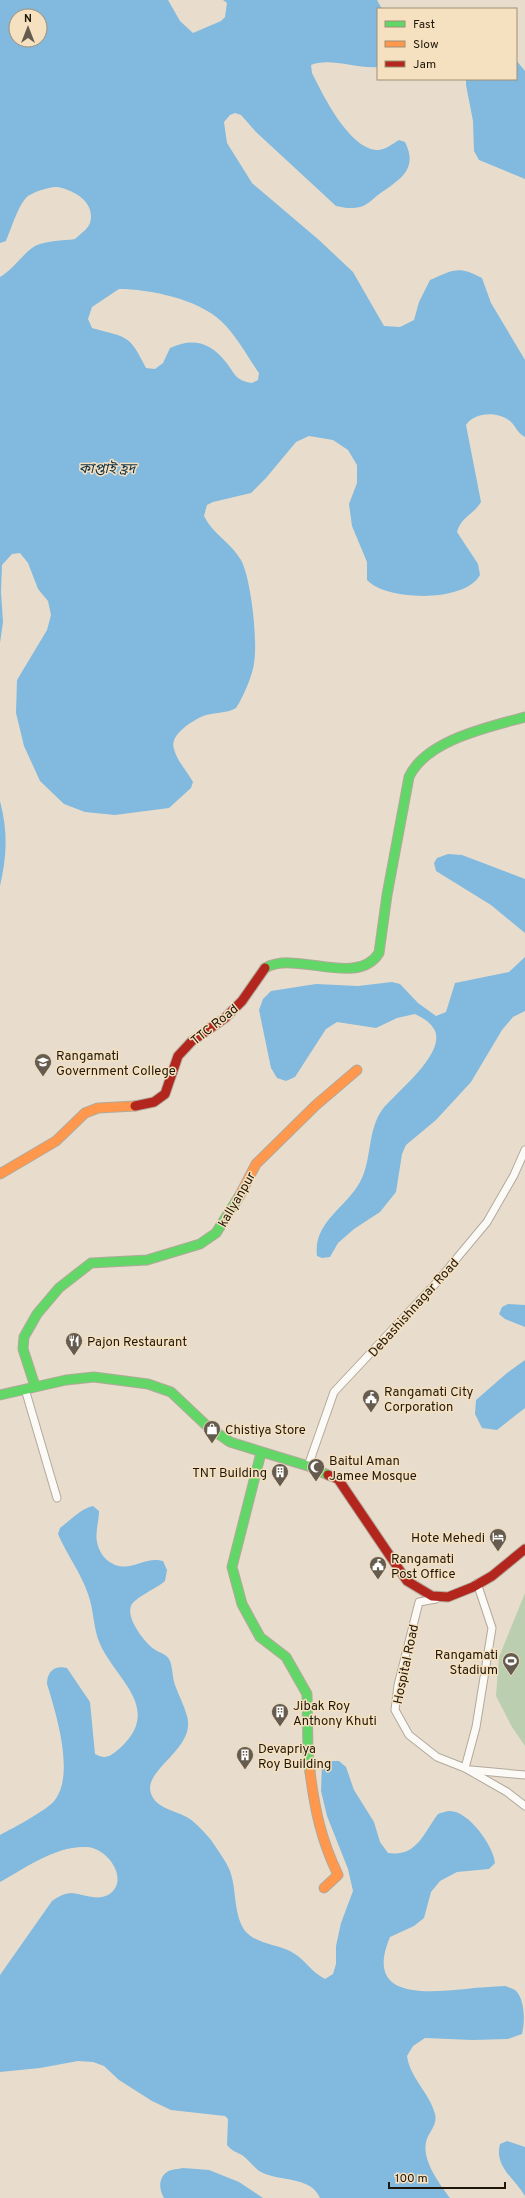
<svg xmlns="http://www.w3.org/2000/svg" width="525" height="2198" viewBox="0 0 525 2198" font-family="Overpass,'Noto Sans Bengali',sans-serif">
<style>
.green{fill:#bbceb0}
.water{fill:#82b9de;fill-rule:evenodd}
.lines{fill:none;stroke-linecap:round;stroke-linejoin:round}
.street-casing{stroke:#b2a99c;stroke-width:9}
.fast-casing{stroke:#b2a99c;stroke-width:11}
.slow-casing{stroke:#b2a99c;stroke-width:11}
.jam-casing{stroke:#b2a99c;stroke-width:11}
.street{stroke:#fcfaf7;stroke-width:7}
.fast{stroke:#63d668;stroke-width:9}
.slow{stroke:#ff974d;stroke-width:9}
.jam{stroke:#b3261e;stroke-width:9}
.labels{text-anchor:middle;stroke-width:3;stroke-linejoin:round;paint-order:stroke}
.street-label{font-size:13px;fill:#1f170b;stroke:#f5e0bf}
.poi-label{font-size:13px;fill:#1f170b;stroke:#f5e0bf;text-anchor:start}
.water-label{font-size:14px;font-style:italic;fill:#0c3148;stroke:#f5e0bf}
</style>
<rect width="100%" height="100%" fill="#e8ddcc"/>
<path class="green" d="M 525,1593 L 525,1746 L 512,1727 L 496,1696 L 499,1657 Z"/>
<g class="water">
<path d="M 0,0 L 168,0 L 180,21 L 193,33 L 221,21 L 225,17 L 227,3 L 223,0 L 377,0 L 382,9 L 378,9 L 378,67 C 358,69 328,57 311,65 L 312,73 C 323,95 348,147 376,150 C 384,151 392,144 399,140 L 405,142 C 419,170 399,180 378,195 C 373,199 366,206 360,207 C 351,209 345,208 336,206 L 256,132 L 241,115 L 235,113 L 230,115 L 224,122 L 227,143 L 252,183 L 319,240 L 353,272 L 384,326 L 400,327 L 414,320 L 419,302 L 430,280 C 453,270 458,265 482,278 L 491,303 L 525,360 L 525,437 C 517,433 516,426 510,421 C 498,411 474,412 466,425 L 481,502 C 474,514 461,517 457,532 L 478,564 L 480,575 C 465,603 386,601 367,580 L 367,562 L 352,526 L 349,504 L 357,483 L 357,465 L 348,450 L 333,440 L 309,436 L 296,442 L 266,478 L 251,493 L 213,502 L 207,505 L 204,516 C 212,533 231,543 241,560 C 251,578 258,641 254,663 C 253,674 243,698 236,708 C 226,714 214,712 203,716 C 192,721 169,735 174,749 C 177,761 187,771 193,782 L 191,788 L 169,808 L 115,815 L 85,812 L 64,804 L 40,781 L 24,746 L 16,713 L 17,680 L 47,630 L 51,615 L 48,601 L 38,589 L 28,563 L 20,553 L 12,554 L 2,565 L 1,592 L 3,622 L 0,643 L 0,277 C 14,269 24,252 35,246 C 48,240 62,241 75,239 C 79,235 88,229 90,223 C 96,203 75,190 57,187 C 51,186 33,192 28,196 C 19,203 11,229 6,241 L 0,243 ZM 16,16 L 40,16 L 40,40 L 16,40 ZM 119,289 C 149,289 198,299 221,321 C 236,335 247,356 259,373 L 258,380 L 252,383 C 234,380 235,373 225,361 C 209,341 191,338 170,348 L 163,363 L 155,369 L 146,368 C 129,334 128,338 92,328 L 88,319 L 92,307 Z"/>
<path d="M 516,60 L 525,71 L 525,179 L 479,160 L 474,151 L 473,121 L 466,85 L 466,79 L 516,79 Z"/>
<path d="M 0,801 C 8,832 7,855 0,886 Z"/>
<path d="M 448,854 L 462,855 L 525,879 L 525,933 L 491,905 L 436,871 L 434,863 L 437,858 Z"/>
<path d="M 525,957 L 525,1011 L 513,1017 L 502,1030 L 471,1082 L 436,1120 L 406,1145 L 402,1154 L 396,1192 L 380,1212 L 354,1229 L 338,1243 L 330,1257 L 322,1258 L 317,1256 C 313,1222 346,1208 360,1182 C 372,1161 367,1131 382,1110 C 395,1093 448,1053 434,1029 C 430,1022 423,1018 415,1014 L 397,1018 L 376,1028 L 337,1022 L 326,1029 L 295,1077 L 286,1081 L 277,1078 L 271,1068 L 259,1010 L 263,999 L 271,991 L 316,984 L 358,986 L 392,982 L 400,984 L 418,1003 L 436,1016 L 446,1012 L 455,983 L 509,972 Z"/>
<path d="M 508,1304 L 525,1305 L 525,1327 L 505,1319 L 499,1314 L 502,1307 Z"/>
<path d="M 525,1360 L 525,1408 L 497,1430 L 482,1428 L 475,1414 L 476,1400 L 507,1373 Z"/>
<path d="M 93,1506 L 99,1511 C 99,1521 95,1532 97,1542 C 98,1548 102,1556 107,1560 C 128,1577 143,1555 163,1561 L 167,1570 L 165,1581 C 156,1589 135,1597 131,1606 C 126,1618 144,1642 154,1649 C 159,1653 165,1653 169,1659 C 173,1666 172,1677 175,1685 C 179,1696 184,1705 187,1716 C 197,1750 139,1770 152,1796 C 158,1809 178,1811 190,1819 C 197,1824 205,1833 211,1840 C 217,1849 226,1861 230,1871 C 237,1890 233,1916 246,1932 C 256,1943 277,1945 290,1951 C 304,1958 311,1972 325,1979 L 333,1974 L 336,1964 L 336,1946 L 341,1923 L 353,1891 L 348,1869 L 327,1816 L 321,1791 L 322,1763 L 329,1761 L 339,1761 L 346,1767 L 354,1790 L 374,1822 L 380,1842 L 388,1853 C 417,1857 423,1834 438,1814 C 441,1813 446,1811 450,1811 C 469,1811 494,1847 495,1863 L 489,1869 L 457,1872 L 440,1881 L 431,1892 L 424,1918 L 414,1926 L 390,1937 C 364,1999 424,1993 466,1989 C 479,1987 492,1987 506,1986 C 509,1988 515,1989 517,1992 C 525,2002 525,2022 522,2034 L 508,2039 L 472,2040 L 425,2038 L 413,2046 L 407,2056 C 410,2078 429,2092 435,2114 C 438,2125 428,2133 426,2142 C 422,2161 440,2184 450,2198 L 320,2198 C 311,2176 280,2182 261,2172 C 254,2168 249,2160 242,2155 C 236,2152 232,2151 227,2145 L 228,2119 L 225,2116 L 171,2110 L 152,2101 L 119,2080 L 104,2066 L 93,2062 L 78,2061 L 40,2068 L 0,2072 L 0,1975 L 52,1901 C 58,1897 64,1893 72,1893 C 83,1894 97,1901 108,1895 C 131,1881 108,1848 87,1847 C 57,1845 25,1868 0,1882 L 0,1835 C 13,1828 46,1811 55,1800 C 75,1774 56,1713 47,1684 C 47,1671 55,1665 67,1668 L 90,1702 L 95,1754 C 106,1760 110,1756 119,1749 C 164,1709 116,1680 100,1644 C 93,1628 94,1610 88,1594 C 81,1573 67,1555 58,1534 L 60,1528 C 71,1520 80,1509 93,1506 Z"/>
<path d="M 507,2141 L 525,2147 L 525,2196 C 514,2178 494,2166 500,2144 Z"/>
<path d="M 183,2168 L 209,2170 L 239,2182 L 263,2198 L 164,2198 C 159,2190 158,2178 167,2172 C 171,2169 179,2169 183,2168 Z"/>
</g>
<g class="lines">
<defs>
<g id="street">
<path d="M 25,1389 L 57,1498"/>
<path d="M 308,1466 L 334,1392 L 437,1282 L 487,1222 L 514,1175 L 525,1150"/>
<path d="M 436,1599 L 419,1602 L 398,1685 L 395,1710 L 409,1735 L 437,1757 L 465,1768 L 507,1792 L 525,1806"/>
<path d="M 465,1768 L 476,1727 L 492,1628 L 477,1583"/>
<path d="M 471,1770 L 525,1775"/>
</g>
<g id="fast">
<path d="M 265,968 C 297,950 357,988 379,953 L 387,895 L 409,777 C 426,740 489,727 525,717"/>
<path d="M 35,1386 L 23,1349 L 24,1337 L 37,1314 L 59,1288 L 91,1263 L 147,1260 L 200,1244 L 216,1233 L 240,1195"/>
<path d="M 0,1395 L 66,1380 L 94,1377 L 148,1384 L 171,1392 L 207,1426 L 230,1442 L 308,1466 L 328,1475"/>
<path d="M 261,1453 L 232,1567 L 242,1604 L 260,1637 L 286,1657 L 307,1694 L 308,1752 L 310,1772"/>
</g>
<g id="slow">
<path d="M 0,1174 L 56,1141 L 85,1113 L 98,1108 L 135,1106"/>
<path d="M 240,1195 L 256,1164 L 316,1105 L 357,1070"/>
<path d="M 310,1772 C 315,1811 321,1839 338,1875 L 324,1888"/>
</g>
<g id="jam">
<path d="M 135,1106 L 154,1102 L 165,1094 L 178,1056 L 192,1041 L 225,1018 L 242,1001 L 265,968"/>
<path d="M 328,1475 L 338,1479 L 407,1581 L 432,1596 L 448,1597 L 473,1587 L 492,1576 L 525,1549"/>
</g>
</defs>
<use href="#street" class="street-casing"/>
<use href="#fast" class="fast-casing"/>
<use href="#slow" class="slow-casing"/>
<use href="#jam" class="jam-casing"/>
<use href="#street" class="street"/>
<use href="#fast" class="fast"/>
<use href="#slow" class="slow"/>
<use href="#jam" class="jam"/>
</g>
<defs>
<symbol id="university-pin" viewBox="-11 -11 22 30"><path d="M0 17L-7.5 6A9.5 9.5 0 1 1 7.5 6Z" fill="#655c4f" stroke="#f5e0bf"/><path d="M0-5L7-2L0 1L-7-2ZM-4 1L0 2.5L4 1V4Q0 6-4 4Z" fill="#fff"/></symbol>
<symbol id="restaurant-pin" viewBox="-11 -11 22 30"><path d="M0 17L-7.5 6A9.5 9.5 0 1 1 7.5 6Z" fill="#655c4f" stroke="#f5e0bf"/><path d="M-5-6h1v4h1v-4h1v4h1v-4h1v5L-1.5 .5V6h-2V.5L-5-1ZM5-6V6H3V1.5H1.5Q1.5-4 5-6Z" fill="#fff"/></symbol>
<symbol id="civic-pin" viewBox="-11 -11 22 30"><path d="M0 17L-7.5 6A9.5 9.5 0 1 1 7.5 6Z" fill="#655c4f" stroke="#f5e0bf"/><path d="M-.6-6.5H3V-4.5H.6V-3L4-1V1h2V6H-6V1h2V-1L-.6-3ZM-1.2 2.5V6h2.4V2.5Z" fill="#fff"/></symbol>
<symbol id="shop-pin" viewBox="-11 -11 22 30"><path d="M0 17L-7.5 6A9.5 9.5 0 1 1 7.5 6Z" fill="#655c4f" stroke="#f5e0bf"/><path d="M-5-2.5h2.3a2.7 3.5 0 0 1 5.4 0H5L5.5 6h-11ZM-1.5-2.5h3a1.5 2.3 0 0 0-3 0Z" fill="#fff"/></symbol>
<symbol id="mosque-pin" viewBox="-11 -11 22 30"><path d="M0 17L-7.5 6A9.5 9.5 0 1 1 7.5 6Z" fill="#655c4f" stroke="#f5e0bf"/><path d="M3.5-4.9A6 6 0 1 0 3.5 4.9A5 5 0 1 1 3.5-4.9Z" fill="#fff"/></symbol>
<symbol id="building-pin" viewBox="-11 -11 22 30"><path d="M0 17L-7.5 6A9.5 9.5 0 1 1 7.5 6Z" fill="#655c4f" stroke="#f5e0bf"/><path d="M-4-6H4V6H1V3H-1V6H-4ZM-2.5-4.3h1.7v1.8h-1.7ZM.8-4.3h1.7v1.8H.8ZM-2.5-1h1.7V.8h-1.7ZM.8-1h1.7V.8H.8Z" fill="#fff"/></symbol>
<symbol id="hotel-pin" viewBox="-11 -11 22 30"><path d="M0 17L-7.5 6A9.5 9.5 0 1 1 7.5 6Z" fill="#655c4f" stroke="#f5e0bf"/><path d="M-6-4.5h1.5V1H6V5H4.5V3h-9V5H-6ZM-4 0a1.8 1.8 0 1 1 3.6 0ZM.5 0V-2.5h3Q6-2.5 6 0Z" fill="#fff"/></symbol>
<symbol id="stadium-pin" viewBox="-11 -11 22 30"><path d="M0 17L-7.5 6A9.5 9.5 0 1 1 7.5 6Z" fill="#655c4f" stroke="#f5e0bf"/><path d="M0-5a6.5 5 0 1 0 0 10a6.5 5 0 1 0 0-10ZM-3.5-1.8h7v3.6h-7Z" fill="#fff"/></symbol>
</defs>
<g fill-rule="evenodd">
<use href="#university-pin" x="33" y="1052" width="20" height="27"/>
<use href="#restaurant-pin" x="64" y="1331" width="20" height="27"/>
<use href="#civic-pin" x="361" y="1388" width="20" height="27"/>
<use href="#shop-pin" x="202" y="1419" width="20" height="27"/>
<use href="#mosque-pin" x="306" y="1457" width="20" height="27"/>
<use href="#building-pin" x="270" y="1462" width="20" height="27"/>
<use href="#hotel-pin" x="488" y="1527" width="20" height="27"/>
<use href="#civic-pin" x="368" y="1555" width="20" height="27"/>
<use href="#stadium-pin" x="501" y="1651" width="20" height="27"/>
<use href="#building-pin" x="270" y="1702" width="20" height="27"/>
<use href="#building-pin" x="235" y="1745" width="20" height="27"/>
</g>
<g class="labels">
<g class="street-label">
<text transform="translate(214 1024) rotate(-39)" y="5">TTC Road</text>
<text transform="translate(236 1199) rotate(-60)" y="5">kallyanpur</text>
<text transform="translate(413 1307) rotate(-48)" y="5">Debashishnagar Road</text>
<text transform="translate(405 1664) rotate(-78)" y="5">Hospital Road</text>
</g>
<g class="poi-label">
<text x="56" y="1060">Rangamati<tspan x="56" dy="15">Government College</tspan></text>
<text x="87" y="1346">Pajon Restaurant</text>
<text x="384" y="1396">Rangamati City<tspan x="384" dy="15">Corporation</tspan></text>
<text x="225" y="1434">Chistiya Store</text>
<text x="329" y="1465">Baitul Aman<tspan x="329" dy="15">Jamee Mosque</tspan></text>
<text x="267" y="1477" text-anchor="end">TNT Building</text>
<text x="485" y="1542" text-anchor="end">Hote Mehedi</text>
<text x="391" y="1563">Rangamati<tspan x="391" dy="15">Post Office</tspan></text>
<text x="498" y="1659" text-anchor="end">Rangamati<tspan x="498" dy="15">Stadium</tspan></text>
<text x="293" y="1710">Jibak Roy<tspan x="293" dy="15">Anthony Khuti</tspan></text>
<text x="258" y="1753">Devapriya<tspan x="258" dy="15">Roy Building</tspan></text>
</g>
<g class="water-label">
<text x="107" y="473">কাপ্তাই হ্রদ</text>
</g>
</g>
<rect x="377" y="8" width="140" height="72" fill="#f5e0bf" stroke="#9f9077"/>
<rect x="385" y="21" width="20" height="6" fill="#63d668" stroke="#9f9077"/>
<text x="413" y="28" font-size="12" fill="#1f170b">Fast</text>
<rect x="385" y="41" width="20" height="6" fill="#ff974d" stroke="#9f9077"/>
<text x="413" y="48" font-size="12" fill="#1f170b">Slow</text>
<rect x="385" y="61" width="20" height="6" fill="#b3261e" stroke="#9f9077"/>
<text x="413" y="68" font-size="12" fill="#1f170b">Jam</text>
<g transform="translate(28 28)"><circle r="19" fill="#f5e0bf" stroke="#9f9077"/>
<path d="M0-3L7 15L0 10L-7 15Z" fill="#655c4f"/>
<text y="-6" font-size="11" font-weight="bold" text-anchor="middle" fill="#1f170b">N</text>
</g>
<path d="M389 2182v6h116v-6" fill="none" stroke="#1f170b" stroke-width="2"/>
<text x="395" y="2182" font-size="12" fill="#1f170b" stroke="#f5e0bf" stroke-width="3" paint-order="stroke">100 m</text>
</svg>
